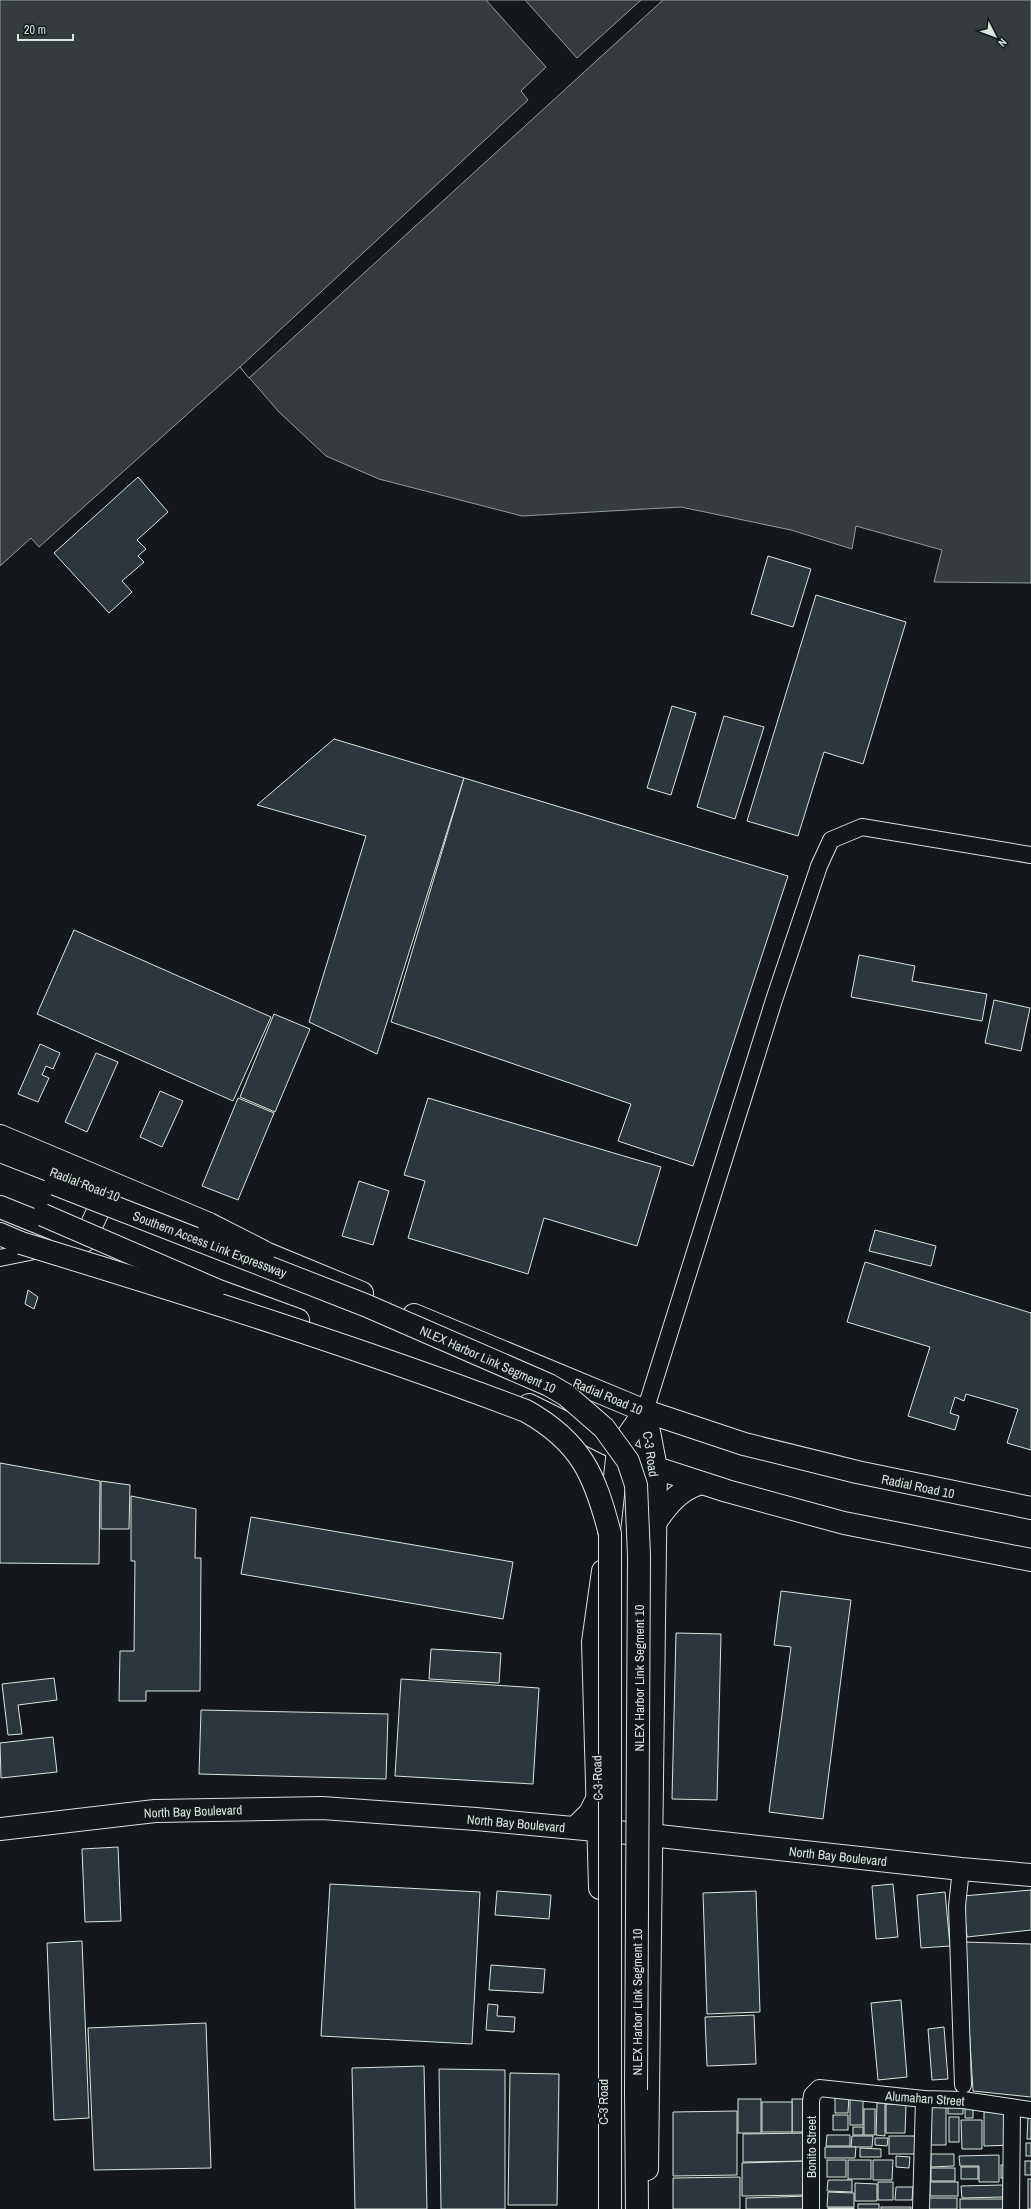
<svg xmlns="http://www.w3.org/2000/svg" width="1031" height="2209" viewBox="0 0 1031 2209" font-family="'Archivo Narrow',sans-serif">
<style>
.water{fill:#363b3e;stroke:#939e99}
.pier{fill:#14181c;stroke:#939e99}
.building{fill:#2c363c;stroke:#d8e6dc}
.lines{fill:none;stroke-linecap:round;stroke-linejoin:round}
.minor-casing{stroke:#d8e6dc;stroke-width:18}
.secondary-casing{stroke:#d8e6dc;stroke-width:24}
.primary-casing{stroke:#d8e6dc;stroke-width:24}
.trunk-casing{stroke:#d8e6dc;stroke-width:24}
.motorway-casing{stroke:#d8e6dc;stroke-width:24}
.minor{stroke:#14181c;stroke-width:16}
.secondary{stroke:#14181c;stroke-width:22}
.primary{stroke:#14181c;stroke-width:22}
.trunk{stroke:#14181c;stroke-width:22}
.motorway{stroke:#14181c;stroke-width:22}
.motorway-bridge-casing{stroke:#d8e6dc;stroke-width:24;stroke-linecap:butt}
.motorway-bridge{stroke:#14181c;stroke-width:22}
.labels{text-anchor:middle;stroke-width:3;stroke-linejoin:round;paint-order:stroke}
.street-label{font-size:13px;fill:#d8e6dc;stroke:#14181c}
</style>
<rect width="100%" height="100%" fill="#14181c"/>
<path class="water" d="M 0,0 L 1031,0 L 1031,583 L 934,582 L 942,550 L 856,526 L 852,549 L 791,530 L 681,507 L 522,516 L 379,479 L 326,456 L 279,412 L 240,367 L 39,547 L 31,538 L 0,566 Z"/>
<path class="pier" d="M 486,0 L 525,0 L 577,58 L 641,0 L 663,0 L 249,378 L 240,367 L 528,100 L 521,91 L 546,67 Z"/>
<g class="building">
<path d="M 138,477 L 168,512 L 137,540 L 146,549 L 138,556 L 144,562 L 122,581 L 132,592 L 109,613 L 54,553 Z"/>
<path d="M 768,556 L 811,569 L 793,627 L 751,614 Z"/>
<path d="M 816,595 L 906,622 L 863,764 L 824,752 L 798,836 L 747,821 Z"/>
<path d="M 672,706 L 696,713 L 671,795 L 647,788 Z"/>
<path d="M 724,716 L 764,727 L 735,819 L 697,807 Z"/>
<path d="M 334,739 L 464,778 L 377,1054 L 309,1022 L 366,836 L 257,805 Z"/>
<path d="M 464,778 L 788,876 L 693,1166 L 618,1141 L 631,1104 L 391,1022 Z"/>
<path d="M 74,930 L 271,1017 L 233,1101 L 37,1014 Z"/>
<path d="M 859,955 L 915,966 L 912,981 L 987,994 L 982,1021 L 851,997 Z"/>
<path d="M 994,1000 L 1030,1008 L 1021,1051 L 985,1043 Z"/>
<path d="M 274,1014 L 310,1029 L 275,1112 L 240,1097 Z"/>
<path d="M 40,1044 L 60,1053 L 53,1069 L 46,1066 L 42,1075 L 49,1078 L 38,1102 L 18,1094 Z"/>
<path d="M 96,1053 L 118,1062 L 87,1132 L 65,1122 Z"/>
<path d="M 160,1091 L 183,1101 L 162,1147 L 140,1137 Z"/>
<path d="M 238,1098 L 274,1113 L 238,1200 L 202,1186 Z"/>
<path d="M 428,1098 L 661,1167 L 637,1246 L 544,1218 L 528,1274 L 408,1238 L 425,1181 L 404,1175 Z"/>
<path d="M 359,1181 L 389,1191 L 373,1245 L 342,1236 Z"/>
<path d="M 875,1230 L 936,1246 L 931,1266 L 869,1251 Z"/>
<path d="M 865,1262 L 1031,1313 L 1031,1450 L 1007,1443 L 1018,1409 L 966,1394 L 964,1401 L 955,1397 L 950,1413 L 959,1416 L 955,1430 L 908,1416 L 930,1347 L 847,1322 Z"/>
<path d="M 28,1290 L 38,1297 L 34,1309 L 25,1304 Z"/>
<path d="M 0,1463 L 100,1481 L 99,1564 L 0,1563 Z"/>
<path d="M 101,1481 L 130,1485 L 129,1529 L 101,1529 Z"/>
<path d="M 131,1496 L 196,1509 L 195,1558 L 201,1558 L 200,1691 L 146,1691 L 146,1701 L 119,1701 L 120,1651 L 134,1651 L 135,1561 L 131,1561 Z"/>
<path d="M 251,1517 L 513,1562 L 503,1619 L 241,1574 Z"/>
<path d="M 781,1591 L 851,1600 L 823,1819 L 769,1812 L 791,1647 L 774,1645 Z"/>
<path d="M 676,1633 L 721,1634 L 717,1800 L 672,1799 Z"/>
<path d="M 431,1649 L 501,1653 L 499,1683 L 429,1679 Z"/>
<path d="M 54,1678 L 57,1700 L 18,1705 L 22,1734 L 8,1735 L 2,1684 Z"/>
<path d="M 401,1679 L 539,1688 L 533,1784 L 395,1776 Z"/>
<path d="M 201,1710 L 388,1714 L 386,1779 L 199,1774 Z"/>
<path d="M 53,1737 L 57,1772 L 1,1778 L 0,1743 Z"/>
<path d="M 118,1847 L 121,1921 L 85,1922 L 82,1849 Z"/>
<path d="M 330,1884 L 480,1892 L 472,2044 L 321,2036 Z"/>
<path d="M 893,1884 L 898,1937 L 876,1939 L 872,1886 Z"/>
<path d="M 1031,1890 L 1031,1930 L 967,1937 L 963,1896 Z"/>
<path d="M 497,1891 L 551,1895 L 549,1919 L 495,1915 Z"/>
<path d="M 756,1891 L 760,2012 L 707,2014 L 703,1893 Z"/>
<path d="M 945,1892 L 950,1946 L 921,1948 L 917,1895 Z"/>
<path d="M 82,1941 L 89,2118 L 54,2120 L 47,1943 Z"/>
<path d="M 964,1942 L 1031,1944 L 1031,2097 L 973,2091 Z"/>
<path d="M 491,1965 L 545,1969 L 543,1993 L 489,1990 Z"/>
<path d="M 901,2000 L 907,2077 L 878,2080 L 871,2003 Z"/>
<path d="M 488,2004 L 498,2005 L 497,2016 L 515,2017 L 514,2032 L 486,2030 Z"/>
<path d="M 754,2015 L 756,2064 L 707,2066 L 705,2017 Z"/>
<path d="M 206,2023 L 211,2168 L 94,2170 L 88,2028 Z"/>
<path d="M 944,2027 L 948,2079 L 932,2080 L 928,2029 Z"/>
<path d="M 424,2066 L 427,2209 L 355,2209 L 352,2068 Z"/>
<path d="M 439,2069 L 505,2070 L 505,2209 L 441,2209 Z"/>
<path d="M 510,2073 L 559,2074 L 557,2205 L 508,2205 Z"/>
<path d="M 835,2096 L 849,2096 L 848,2113 L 835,2113 Z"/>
<rect x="850" y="2098" width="13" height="27"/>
<rect x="738" y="2099" width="23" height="34"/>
<rect x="792" y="2099" width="17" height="33"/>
<rect x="762" y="2102" width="30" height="30"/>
<path d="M 877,2103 L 885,2103 L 885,2136 L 876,2135 Z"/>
<path d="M 886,2104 L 906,2105 L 905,2133 L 886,2133 Z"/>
<path d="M 928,2105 L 946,2105 L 946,2145 L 929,2145 Z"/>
<path d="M 963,2106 L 963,2114 L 948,2114 L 948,2107 Z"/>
<path d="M 965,2107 L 973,2108 L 973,2118 L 965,2118 Z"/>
<rect x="864" y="2109" width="11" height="26"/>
<path d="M 737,2111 L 737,2175 L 673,2176 L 673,2112 Z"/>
<path d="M 984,2112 L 1011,2112 L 1012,2145 L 984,2146 Z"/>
<rect x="833" y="2115" width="15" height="15"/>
<path d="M 1028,2116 L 1031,2116 L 1031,2139 L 1027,2139 Z"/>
<rect x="949" y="2117" width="10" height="25"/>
<path d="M 961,2120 L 982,2120 L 982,2149 L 962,2149 Z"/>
<rect x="853" y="2127" width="10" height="8"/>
<path d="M 809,2133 L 809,2161 L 743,2162 L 743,2134 Z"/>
<path d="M 827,2135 L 850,2135 L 850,2146 L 826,2146 Z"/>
<path d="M 852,2136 L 873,2136 L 872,2147 L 851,2147 Z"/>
<rect x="889" y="2136" width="26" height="18"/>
<path d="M 875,2138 L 888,2138 L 887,2146 L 875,2145 Z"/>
<rect x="1026" y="2143" width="5" height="13"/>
<path d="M 825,2147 L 856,2147 L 855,2158 L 825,2158 Z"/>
<path d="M 860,2148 L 881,2149 L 881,2157 L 860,2157 Z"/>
<path d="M 931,2154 L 954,2154 L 954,2166 L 931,2167 Z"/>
<path d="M 999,2155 L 999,2182 L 979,2182 L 979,2166 L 960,2166 L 959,2156 Z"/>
<path d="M 896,2156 L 910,2157 L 909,2168 L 896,2167 Z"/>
<rect x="827" y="2160" width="19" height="17"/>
<rect x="848" y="2160" width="23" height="19"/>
<path d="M 873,2160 L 893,2160 L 892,2180 L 873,2180 Z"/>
<path d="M 808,2161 L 808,2195 L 742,2196 L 742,2163 Z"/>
<rect x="1025" y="2161" width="6" height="14"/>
<rect x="1001" y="2165" width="10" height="13"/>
<rect x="961" y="2167" width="17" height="12"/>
<rect x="931" y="2168" width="24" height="13"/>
<path d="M 740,2177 L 740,2209 L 673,2209 L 673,2178 Z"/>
<rect x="1028" y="2179" width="3" height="30"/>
<path d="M 828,2180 L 852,2180 L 852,2192 L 827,2191 Z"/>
<rect x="878" y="2182" width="15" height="18"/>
<rect x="930" y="2182" width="28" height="14"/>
<path d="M 855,2183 L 877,2184 L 877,2201 L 855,2201 Z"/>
<path d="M 1003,2185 L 1003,2197 L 962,2198 L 961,2186 Z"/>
<path d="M 896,2187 L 913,2187 L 912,2200 L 895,2200 Z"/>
<path d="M 828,2192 L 854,2193 L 854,2207 L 827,2207 Z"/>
<path d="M 808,2196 L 808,2209 L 746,2209 L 746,2198 Z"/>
<rect x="929" y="2198" width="28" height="11"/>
<rect x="960" y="2199" width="44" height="10"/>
<rect x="858" y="2204" width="21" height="5"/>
<rect x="881" y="2207" width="30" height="2"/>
<rect x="828" y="2208" width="26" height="1"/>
</g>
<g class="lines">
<defs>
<g id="minor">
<path d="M 0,1258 L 84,1241"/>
<path d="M 645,1411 L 774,1000 L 819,866 L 831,840 L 862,827 L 1031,855"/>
<path d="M 961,1869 L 957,1906 L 963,2085"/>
<path d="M 811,2209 L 811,2102 L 812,2095 L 819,2088 L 924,2099 L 963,2100 L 1031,2110"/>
<path d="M 921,2209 L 924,2099"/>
<path d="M 1011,2209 L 1012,2108"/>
</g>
<path id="secondary" d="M 0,1829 L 155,1811 L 322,1808 L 476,1819 L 650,1835 L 961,1869 L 1031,1875"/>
<g id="primary">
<path d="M 645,1411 L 656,1468 L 647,2169"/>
<path d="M 609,1531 L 618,1450 L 645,1411"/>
<path d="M 575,1828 L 590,1813 L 598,1797"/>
<path d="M 600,1888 L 593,1642 L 603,1571"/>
</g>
<g id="trunk">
<path d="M 0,1151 L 85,1184"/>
<path d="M 0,1207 L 62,1232"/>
<path d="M 84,1241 L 107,1192"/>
<path d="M 246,1245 L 362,1293"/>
<path d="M 197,1283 L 298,1320"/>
<path d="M 414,1315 L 645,1411 L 744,1444 L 857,1472 L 1031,1508"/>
<path d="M 529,1405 L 656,1468 L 727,1491 L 844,1523 L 1031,1560"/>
<path d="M 655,1523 C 668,1504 679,1490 701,1483"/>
</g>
<g id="motorway">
<path d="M 0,1136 L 209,1224"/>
<path d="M 0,1234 L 21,1243"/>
<path d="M 636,2090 L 637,2209"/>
</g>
</defs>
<use href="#minor" class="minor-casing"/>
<use href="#secondary" class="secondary-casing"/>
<use href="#primary" class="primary-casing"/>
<use href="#trunk" class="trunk-casing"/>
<use href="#motorway" class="motorway-casing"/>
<use href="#minor" class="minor"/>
<use href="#secondary" class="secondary"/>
<use href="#primary" class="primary"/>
<use href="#trunk" class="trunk"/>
<use href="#motorway" class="motorway"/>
<defs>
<g id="motorway-bridge">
<path d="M 55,1184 L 365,1305 L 549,1385 L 566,1395 L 604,1428 L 628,1461 L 636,1485 L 639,1556 L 636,2090"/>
<path d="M 43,1215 L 214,1289"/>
<path d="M 209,1224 L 264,1252"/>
<path d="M 21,1243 C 191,1295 360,1348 526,1411 C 581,1442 595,1475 610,1534 L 610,2209"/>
</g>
</defs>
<use href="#motorway-bridge" class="motorway-bridge-casing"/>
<use href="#motorway-bridge" class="motorway-bridge"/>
</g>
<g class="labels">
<g class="street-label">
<text transform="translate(85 1184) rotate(21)" y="5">Radial Road 10</text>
<text transform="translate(210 1244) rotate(21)" y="5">Southern Access Link Expressway</text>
<text transform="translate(488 1359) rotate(24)" y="5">NLEX Harbor Link Segment 10</text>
<text transform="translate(608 1396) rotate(23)" y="5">Radial Road 10</text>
<text transform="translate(651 1454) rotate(82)" y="5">C-3 Road</text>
<text transform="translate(918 1486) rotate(12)" y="5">Radial Road 10</text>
<text transform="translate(639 1678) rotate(-90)" y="5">NLEX Harbor Link Segment 10</text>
<text transform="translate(597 1778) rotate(-92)" y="5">C-3 Road</text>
<text transform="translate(193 1811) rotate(-2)" y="5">North Bay Boulevard</text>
<text transform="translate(516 1823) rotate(5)" y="5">North Bay Boulevard</text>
<text transform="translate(838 1856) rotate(6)" y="5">North Bay Boulevard</text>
<text transform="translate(637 2002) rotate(-90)" y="5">NLEX Harbor Link Segment 10</text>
<text transform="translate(925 2098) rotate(4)" y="5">Alumahan Street</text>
<text transform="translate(603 2102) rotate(-90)" y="5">C-3 Road</text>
<text transform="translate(811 2147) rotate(-90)" y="5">Bonito Street</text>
</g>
</g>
<g transform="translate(995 36) rotate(132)" stroke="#14181c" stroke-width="3" paint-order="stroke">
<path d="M0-3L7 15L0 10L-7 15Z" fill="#d8e6dc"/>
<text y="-6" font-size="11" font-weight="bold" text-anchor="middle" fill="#d8e6dc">N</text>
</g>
<path d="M18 34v6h55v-6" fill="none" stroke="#d8e6dc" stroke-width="2"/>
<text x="24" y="34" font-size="12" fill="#d8e6dc" stroke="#14181c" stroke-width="3" paint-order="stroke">20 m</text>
</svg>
